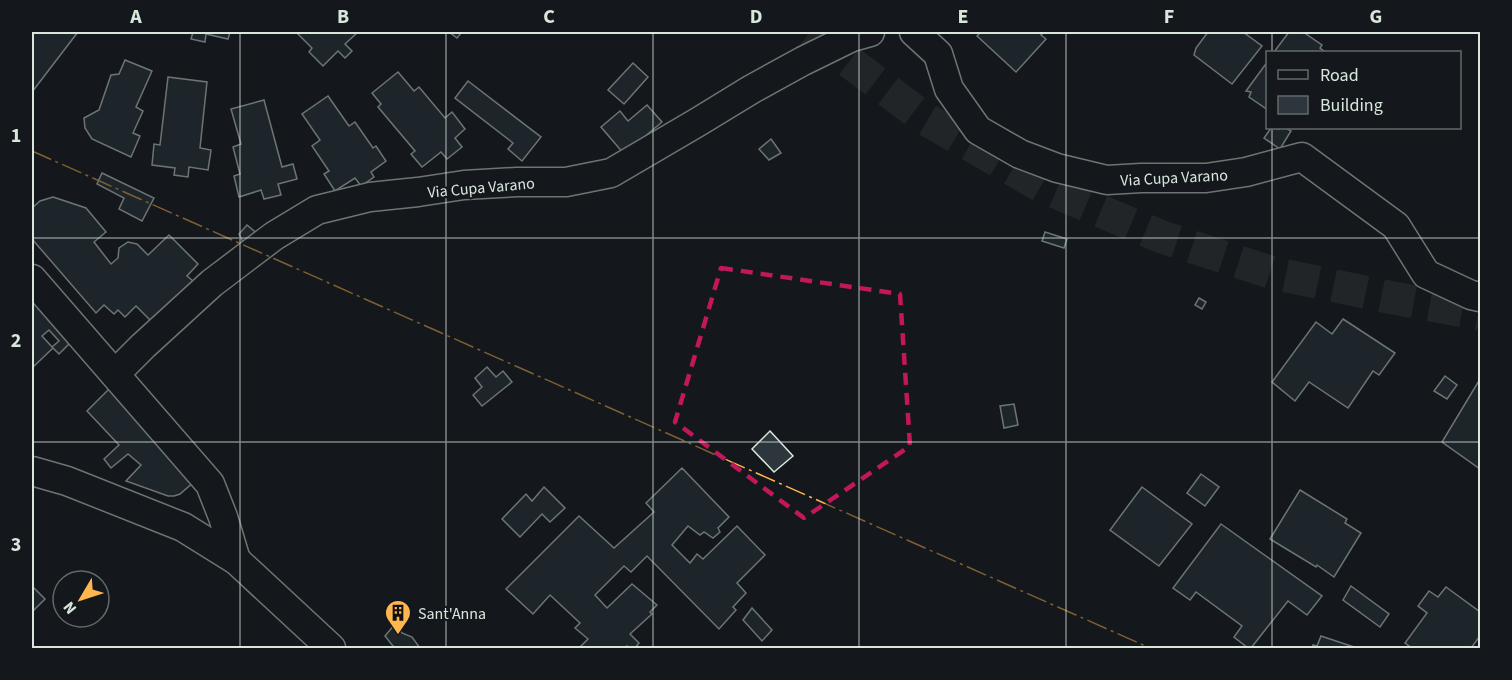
<svg xmlns="http://www.w3.org/2000/svg" width="1512" height="680" viewBox="0 0 1512 680" font-family="'Source Sans 3',sans-serif">
<style>
.building{fill:#2c363c;stroke:#d8e6dc;stroke-width:1.5}
.lines{fill:none;stroke-linecap:round;stroke-linejoin:round}
.highway-tunnel{stroke:#313739;stroke-width:33;stroke-dasharray:33 16;stroke-linecap:butt}
.minor-casing{stroke:#d8e6dc;stroke-width:31}
.minor{stroke:#14181c;stroke-width:28}
.power{stroke:#ffb74d;stroke-width:1.5;stroke-dasharray:21 4.5 3 4.5;stroke-linecap:butt}
.marked{fill:none;stroke:#c2185b;stroke-width:4.5;stroke-dasharray:12 8;stroke-linejoin:round}
.grid{fill:none;stroke:#d8e6dc;stroke-width:1.5;stroke-opacity:0.55}
.labels{text-anchor:middle;stroke-width:4.5;stroke-linejoin:round;paint-order:stroke}
.street-label{font-size:16px;fill:#d8e6dc;stroke:#14181c}
.poi-label{font-size:16px;fill:#d8e6dc;stroke:#14181c;text-anchor:start}
.neatline{fill:none;stroke:#d8e6dc;stroke-width:2}
.grid-label{font-size:20px;text-anchor:middle;font-weight:bold;fill:#d8e6dc}
</style>
<rect width="100%" height="100%" fill="#14181c"/>
<g class="building">
<path d="M 32,32 L 78,32 L 32,92 Z"/>
<path d="M 193,32 L 230,32 L 228,39 L 206,34 L 205,42 L 191,39 Z"/>
<path d="M 296,32 L 358,32 L 345,44 L 352,51 L 345,58 L 338,51 L 323,66 L 309,52 L 312,48 Z"/>
<path d="M 449,32 L 462,32 L 457,38 Z"/>
<path d="M 981,32 L 1044,32 L 1041,35 L 1046,39 L 1016,72 L 977,36 Z"/>
<path d="M 1208,32 L 1243,32 L 1262,46 L 1232,84 L 1194,55 L 1196,48 Z"/>
<path d="M 1289,32 L 1303,32 L 1322,45 L 1320,48 L 1325,52 L 1274,52 Z"/>
<path d="M 125,60 L 152,71 L 136,107 L 143,111 L 133,133 L 140,136 L 131,157 L 92,139 L 85,128 L 84,118 L 99,110 L 111,75 L 119,74 Z"/>
<path d="M 1268,61 L 1268,110 L 1249,97 L 1251,92 L 1246,91 Z"/>
<path d="M 633,63 L 648,77 L 624,104 L 608,90 Z"/>
<path d="M 398,72 L 414,91 L 419,87 L 445,118 L 452,112 L 465,129 L 455,138 L 462,147 L 447,159 L 441,152 L 422,167 L 411,154 L 415,151 L 378,107 L 381,104 L 372,93 Z"/>
<path d="M 168,77 L 207,82 L 200,148 L 211,150 L 208,170 L 189,167 L 188,177 L 174,175 L 175,168 L 152,165 L 154,144 L 160,145 Z"/>
<path d="M 468,81 L 541,137 L 522,161 L 508,149 L 513,143 L 455,98 Z"/>
<path d="M 328,96 L 349,126 L 355,122 L 373,148 L 376,146 L 386,161 L 371,172 L 374,177 L 361,186 L 355,178 L 335,191 L 324,174 L 329,171 L 312,146 L 320,140 L 302,114 Z"/>
<path d="M 264,100 L 282,167 L 293,164 L 297,179 L 278,184 L 281,195 L 264,199 L 261,190 L 239,197 L 234,176 L 240,174 L 233,147 L 241,144 L 231,109 Z"/>
<path d="M 647,105 L 662,122 L 624,154 L 601,127 L 620,111 L 628,121 Z"/>
<path d="M 1271,128 L 1279,129 L 1280,128 L 1286,128 L 1291,131 L 1280,149 L 1264,138 Z"/>
<path d="M 771,139 L 781,153 L 769,160 L 759,149 Z"/>
<path d="M 102,173 L 154,198 L 142,221 L 119,209 L 124,198 L 97,184 Z"/>
<path d="M 53,197 L 86,208 L 106,232 L 94,242 L 111,264 L 118,258 L 119,248 L 128,242 L 137,244 L 148,255 L 169,235 L 198,264 L 187,276 L 193,281 L 152,322 L 136,306 L 125,317 L 118,310 L 114,314 L 104,305 L 96,313 L 32,239 L 32,208 L 40,201 Z"/>
<path d="M 247,225 L 259,235 L 246,248 L 239,234 Z"/>
<path d="M 1045,232 L 1067,239 L 1064,248 L 1042,241 Z"/>
<path d="M 32,296 L 77,336 L 59,354 L 52,347 L 59,341 L 49,330 L 42,336 L 53,348 L 32,368 Z"/>
<path d="M 1199,298 L 1206,302 L 1202,309 L 1195,305 Z"/>
<path d="M 1343,319 L 1395,353 L 1379,375 L 1373,371 L 1348,408 L 1309,382 L 1295,401 L 1272,382 L 1316,322 L 1332,334 Z"/>
<path d="M 487,367 L 496,377 L 503,371 L 512,382 L 482,406 L 473,395 L 482,387 L 475,378 Z"/>
<path d="M 1445,376 L 1457,385 L 1447,399 L 1434,391 Z"/>
<path d="M 1480,379 L 1480,469 L 1442,442 Z"/>
<path d="M 111,387 L 195,481 L 180,494 L 174,496 L 168,496 L 126,481 L 141,465 L 128,454 L 111,468 L 104,459 L 119,445 L 87,411 Z"/>
<path d="M 1014,404 L 1018,425 L 1004,428 L 1000,406 Z"/>
<path d="M 770,431 L 793,456 L 774,472 L 752,449 Z"/>
<path d="M 682,468 L 729,517 L 718,528 L 720,532 L 713,538 L 704,532 L 700,535 L 688,526 L 672,545 L 690,563 L 697,554 L 703,559 L 737,526 L 765,555 L 737,583 L 746,593 L 733,607 L 736,610 L 719,629 L 647,556 L 631,572 L 624,566 L 595,595 L 607,608 L 632,584 L 657,605 L 650,612 L 652,614 L 630,634 L 639,643 L 635,648 L 630,648 L 627,646 L 625,648 L 579,648 L 588,639 L 575,628 L 580,623 L 550,595 L 533,614 L 506,589 L 579,516 L 614,548 L 654,512 L 646,503 Z"/>
<path d="M 1201,474 L 1219,487 L 1205,506 L 1187,493 Z"/>
<path d="M 544,487 L 565,508 L 550,522 L 542,514 L 520,537 L 502,519 L 526,494 L 532,501 Z"/>
<path d="M 1142,487 L 1192,524 L 1159,566 L 1110,530 Z"/>
<path d="M 1300,490 L 1347,519 L 1345,523 L 1361,533 L 1334,577 L 1317,565 L 1316,567 L 1270,539 Z"/>
<path d="M 1221,524 L 1322,596 L 1307,615 L 1288,601 L 1251,648 L 1248,648 L 1234,637 L 1242,626 L 1196,592 L 1190,600 L 1173,588 Z"/>
<path d="M 32,586 L 45,599 L 32,612 Z"/>
<path d="M 1351,586 L 1389,614 L 1380,627 L 1343,600 Z"/>
<path d="M 1446,587 L 1480,612 L 1480,636 L 1471,648 L 1412,648 L 1405,643 L 1427,613 L 1418,606 L 1429,591 L 1438,597 Z"/>
<path d="M 752,608 L 772,630 L 762,641 L 743,620 Z"/>
<path d="M 395,624 L 402,633 L 412,637 L 420,648 L 390,648 L 393,646 L 385,636 Z"/>
<path d="M 1321,636 L 1357,648 L 1312,648 L 1313,645 L 1317,646 Z"/>
</g>
<g class="lines">
<path class="highway-tunnel" d="M 810,32 L 924,118 L 1041,186 L 1162,237 L 1273,273 L 1393,298 L 1480,314"/>
<defs>
<g id="minor">
<path d="M 914,32 L 938,54 L 949,89 L 978,130 L 1020,154 L 1057,168 L 1107,180 L 1141,178 L 1206,178 L 1246,172 L 1302,157 L 1396,226 L 1426,274 L 1471,295 L 1480,297"/>
<path d="M 32,279 L 210,484 L 223,517 L 236,560"/>
<path d="M 115,374 L 143,346 L 212,283 L 274,236 L 317,210 L 370,197 L 418,192 L 464,185 L 517,182 L 566,182 L 611,173 L 698,122 L 752,89 L 803,61 L 852,37 L 870,32"/>
<path d="M 32,471 L 67,481 L 183,527 L 236,560 L 331,648"/>
</g>
</defs>
<use href="#minor" class="minor-casing"/>
<use href="#minor" class="minor"/>
<path class="power" d="M 32,151 L 1150,648"/>
</g>
<path d="M0 0H1512V680H0ZM 721,268 L 900,294 L 910,446 L 804,518 L 675,422 Z" fill="#14181c" fill-opacity=".55" fill-rule="evenodd"/>
<path class="marked" d="M 721,268 L 900,294 L 910,446 L 804,518 L 675,422 Z"/>
<path class="grid" d="M 240,32 L 240,648M 446,32 L 446,648M 653,32 L 653,648M 859,32 L 859,648M 1066,32 L 1066,648M 1272,32 L 1272,52M 1272,128 L 1272,648M 32,238 L 1480,238M 32,442 L 1480,442"/>
<defs>
<symbol id="building-pin" viewBox="-11 -11 22 30"><path d="M0 17L-7.5 6A9.5 9.5 0 1 1 7.5 6Z" fill="#ffb74d" stroke="#14181c"/><path d="M-4-6H4V6H1V3H-1V6H-4ZM-2.5-4.3h1.7v1.8h-1.7ZM.8-4.3h1.7v1.8H.8ZM-2.5-1h1.7V.8h-1.7ZM.8-1h1.7V.8H.8Z" fill="#111"/></symbol>
</defs>
<g fill-rule="evenodd">
<use href="#building-pin" x="383" y="598" width="30" height="40"/>
</g>
<g class="labels">
<g class="street-label">
<text transform="translate(1174 177) rotate(-3)" y="6">Via Cupa Varano</text>
<text transform="translate(481 187) rotate(-5)" y="6">Via Cupa Varano</text>
</g>
<g class="poi-label">
<text x="418" y="619">Sant'Anna</text>
</g>
</g>
<rect width="1512" height="680" fill="none" stroke="#14181c" stroke-width="66"/>
<rect x="1266" y="51" width="195" height="78" fill="#14181c" stroke="#626a69" stroke-width="1.5"/>
<rect x="1278" y="70" width="30" height="9" fill="#14181c" stroke="#626a69" stroke-width="1.5"/>
<text x="1320" y="81" font-size="18" fill="#d8e6dc">Road</text>
<rect x="1278" y="96" width="30" height="18" fill="#2c363c" stroke="#626a69" stroke-width="1.5"/>
<text x="1320" y="111" font-size="18" fill="#d8e6dc">Building</text>
<g transform="translate(81 599) rotate(231)"><circle r="28" fill="#14181c" stroke="#626a69" stroke-width="1.5"/>
<path d="M0-4.5L10 22L0 15L-10 22Z" fill="#ffb74d"/>
<text y="-9" font-size="16" font-weight="bold" text-anchor="middle" fill="#d8e6dc">N</text>
</g>
<rect x="33" y="33" width="1446" height="614" class="neatline"/>
<g class="grid-label">
<text x="136" y="23">A</text>
<text x="343" y="23">B</text>
<text x="549" y="23">C</text>
<text x="756" y="23">D</text>
<text x="963" y="23">E</text>
<text x="1169" y="23">F</text>
<text x="1376" y="23">G</text>
<text x="16" y="142">1</text>
<text x="16" y="347">2</text>
<text x="16" y="551">3</text>
</g>
</svg>
